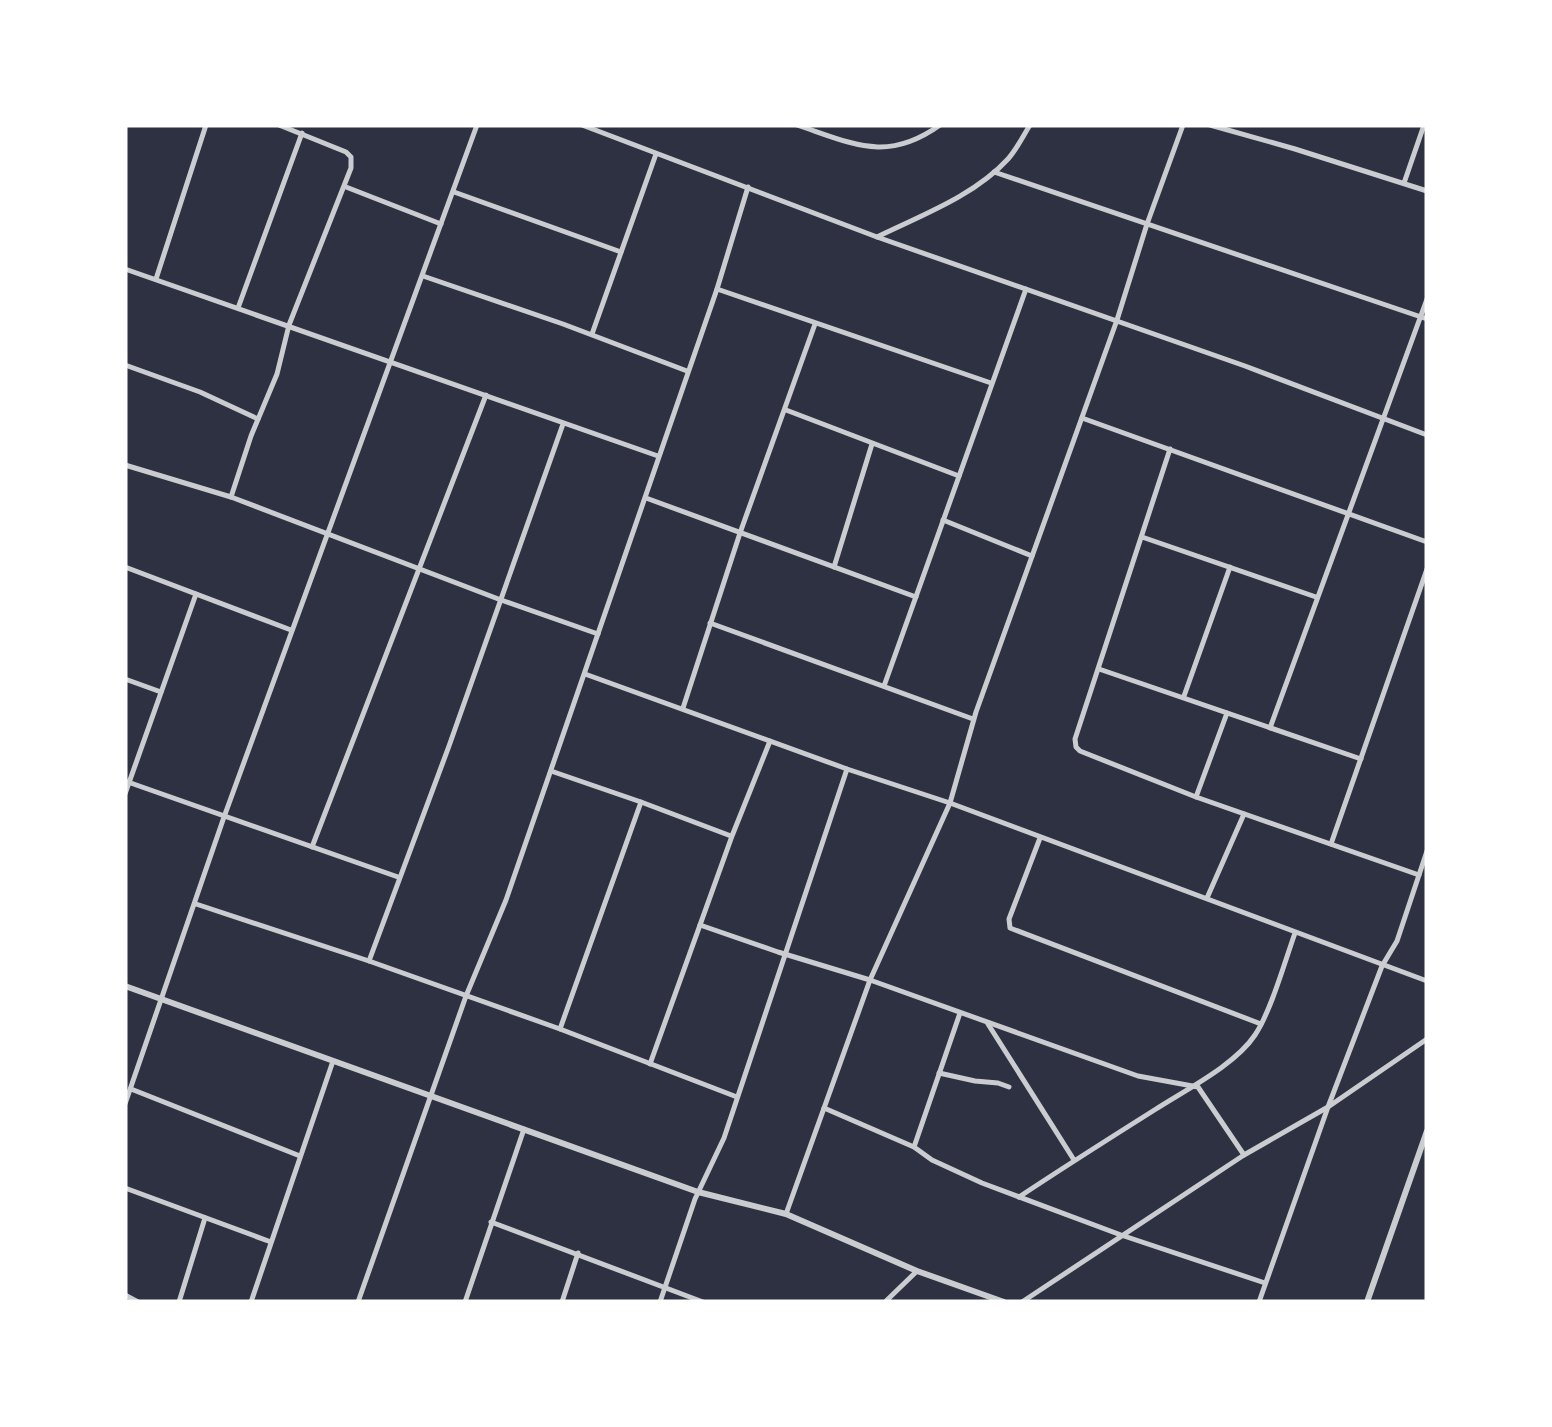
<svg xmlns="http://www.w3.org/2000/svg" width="1552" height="1427" viewBox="0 0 1552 1427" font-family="Cabin,sans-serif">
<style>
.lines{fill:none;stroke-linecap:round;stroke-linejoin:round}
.minor{stroke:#caccd0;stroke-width:5}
.tertiary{stroke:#caccd0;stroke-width:6}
</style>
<rect width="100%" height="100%" fill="#2d3142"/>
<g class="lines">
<g class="minor">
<path d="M 582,125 L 877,237 C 922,215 974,196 1008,159 C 1017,149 1023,136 1030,125"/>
<path d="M 797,125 C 854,144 887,163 940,125"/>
<path d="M 1210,125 L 1295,149 L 1427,191"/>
<path d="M 994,172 L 1427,319"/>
<path d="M 1404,183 L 1424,125"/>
<path d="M 346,187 L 441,224"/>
<path d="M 454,192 L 621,252"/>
<path d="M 877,237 L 1245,366 L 1427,435"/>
<path d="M 125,269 L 658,456"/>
<path d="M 423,276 L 563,324 L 687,371"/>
<path d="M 156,279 L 206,125"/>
<path d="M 717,289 L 991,383"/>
<path d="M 238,308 L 302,133"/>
<path d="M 592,334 L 656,154"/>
<path d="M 125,365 L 200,392 L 258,419"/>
<path d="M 786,410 L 959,476"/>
<path d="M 1082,418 L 1427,542"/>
<path d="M 1170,449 L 1075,739 L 1076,747 L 1080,751 L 1196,797 L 1419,875"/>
<path d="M 125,465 L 231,497 L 501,600 L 598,634"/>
<path d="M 231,497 L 251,436 L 277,374 L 289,325 L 351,168 L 351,157 L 346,152 L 279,125"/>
<path d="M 646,498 L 916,597"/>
<path d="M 943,520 L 1032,556"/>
<path d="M 1142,537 L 1316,597"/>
<path d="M 125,567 L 291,630"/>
<path d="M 834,567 L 872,444"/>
<path d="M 710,623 L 973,719"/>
<path d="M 1099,669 L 1361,759"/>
<path d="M 585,674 L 847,769 L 950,803 L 1427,981"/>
<path d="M 125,679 L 161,692"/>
<path d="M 884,686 L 1026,289"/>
<path d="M 1184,696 L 1230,567"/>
<path d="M 683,708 L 740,533 L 815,324"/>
<path d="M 1270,728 L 1427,299"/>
<path d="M 551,771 L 641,802 L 731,836"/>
<path d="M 125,781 L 398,877"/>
<path d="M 125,794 L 196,594"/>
<path d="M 1196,797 L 1227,713"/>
<path d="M 1040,838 L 1009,919 L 1010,928 L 1261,1024"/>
<path d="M 1331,844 L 1427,569"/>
<path d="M 312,847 L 486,395"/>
<path d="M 1207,898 L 1244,814"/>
<path d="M 196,904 L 369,961 L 560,1029 L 737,1097"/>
<path d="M 700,925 L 778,952 L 870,980 L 1138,1076 L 1198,1087 L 1244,1155"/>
<path d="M 369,961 L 449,746 L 563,424"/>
<path d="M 988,1024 L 1074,1160"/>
<path d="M 560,1029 L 641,802"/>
<path d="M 650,1064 L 732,836 L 770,741"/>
<path d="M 939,1073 L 975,1081 L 998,1083 L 1009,1087"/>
<path d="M 131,1089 L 300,1156"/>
<path d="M 125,1104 L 224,817 L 477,125"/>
<path d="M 824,1108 L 914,1147 L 932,1160 L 982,1183 L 1121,1235 L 1265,1283"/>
<path d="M 914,1147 L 960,1013"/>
<path d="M 125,1188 L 271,1242"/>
<path d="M 1019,1197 C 1064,1167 1110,1138 1156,1109 C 1187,1089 1235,1065 1255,1035 C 1271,1011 1285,961 1295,933"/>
<path d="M 786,1214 L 870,980 L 950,803 L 976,712 L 1117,320 L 1147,224 L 1183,125"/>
<path d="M 491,1222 L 703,1302"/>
<path d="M 125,1295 L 138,1302"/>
<path d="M 179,1302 L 205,1218"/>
<path d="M 251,1302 L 333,1061"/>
<path d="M 358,1302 L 466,996 L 506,900 L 717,289 L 748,187"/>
<path d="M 465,1302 L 524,1129"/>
<path d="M 562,1302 L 578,1253"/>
<path d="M 660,1302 L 695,1199 L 724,1138 L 847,769"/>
<path d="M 885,1302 L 917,1271"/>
<path d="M 1022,1302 L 1244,1155 L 1328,1107 L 1427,1039"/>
<path d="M 1259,1302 L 1328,1107 L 1382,966 L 1397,941 L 1427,851"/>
</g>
<g class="tertiary">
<path d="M 125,986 L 698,1192 L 786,1214 L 917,1271 L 1004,1302"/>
<path d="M 1367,1302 L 1427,1131"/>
</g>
</g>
<rect width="1552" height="1427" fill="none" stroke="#ffffff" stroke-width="255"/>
</svg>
